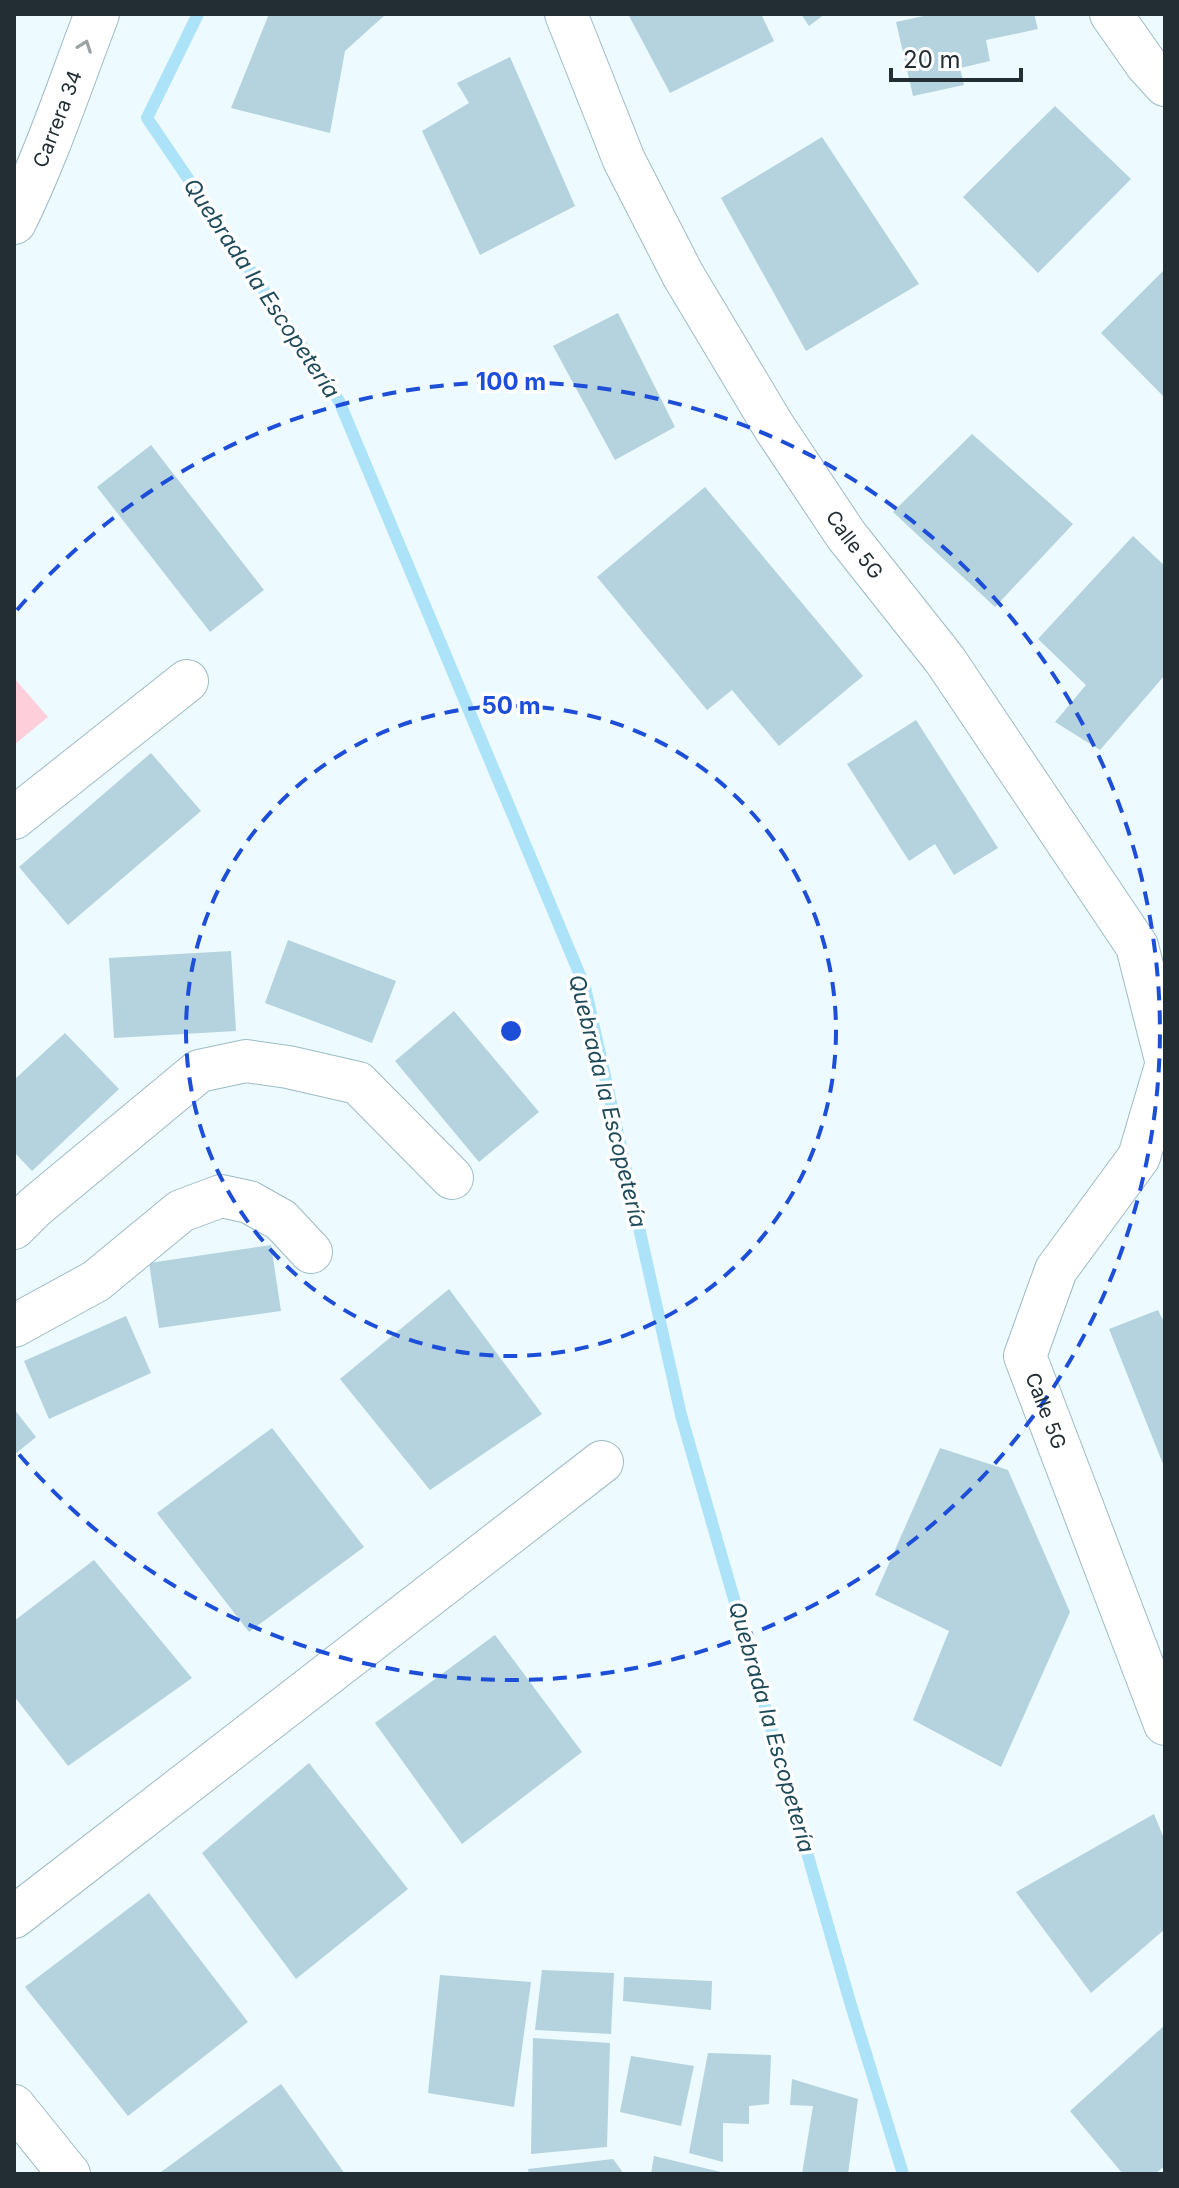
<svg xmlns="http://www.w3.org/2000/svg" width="1179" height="2188" viewBox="0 0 1179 2188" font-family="Inter,sans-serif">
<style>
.green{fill:#fecfda}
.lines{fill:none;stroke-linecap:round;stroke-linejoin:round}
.stream{stroke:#ade3f8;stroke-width:12}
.building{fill:#b4d3df}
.minor-casing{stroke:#9dbbc7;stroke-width:44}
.tertiary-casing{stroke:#9dbbc7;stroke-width:46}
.minor{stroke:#fff;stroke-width:42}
.tertiary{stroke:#fff;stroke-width:44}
.oneway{stroke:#9ca1a3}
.ring{fill:none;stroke:#1d4ed8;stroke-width:4;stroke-dasharray:14 10}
.labels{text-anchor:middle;stroke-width:7;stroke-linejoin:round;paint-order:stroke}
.street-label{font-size:20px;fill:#222e33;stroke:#fff}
.water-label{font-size:22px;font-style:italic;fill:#1f4a59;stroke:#fff}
.centre{fill:#1d4ed8;stroke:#fff;stroke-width:4}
.ring-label{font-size:24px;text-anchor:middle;font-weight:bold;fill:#1d4ed8;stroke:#fff;stroke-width:7;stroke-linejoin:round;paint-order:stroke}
</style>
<rect width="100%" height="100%" fill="#edfaff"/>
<path class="green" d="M 14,678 L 48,717 L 14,745 Z"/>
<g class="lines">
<path class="stream" d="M 198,14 L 147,118 L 339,401 L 585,987 L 681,1415 L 850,2002 L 903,2174"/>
</g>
<g class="building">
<path d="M 269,14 L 386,14 L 345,51 L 330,133 L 231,108 Z"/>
<path d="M 628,14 L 761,14 L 774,41 L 670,93 Z"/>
<path d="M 801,14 L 825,14 L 809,26 Z"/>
<path d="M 933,14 L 1034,14 L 1038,29 L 986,40 L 990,61 L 960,68 L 964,85 L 913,96 L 896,22 Z"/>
<path d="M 510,57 L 575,206 L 480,255 L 422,131 L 469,103 L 457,83 Z"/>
<path d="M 1055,106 L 1131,179 L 1038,273 L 963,197 Z"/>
<path d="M 822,137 L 919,284 L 806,351 L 721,198 Z"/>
<path d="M 1165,269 L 1165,394 L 1163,396 L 1101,333 Z"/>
<path d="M 618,313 L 675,427 L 615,460 L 553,346 Z"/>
<path d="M 972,434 L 1073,524 L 995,607 L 893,512 Z"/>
<path d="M 151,445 L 264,590 L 210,632 L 97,487 Z"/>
<path d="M 705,487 L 863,676 L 779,746 L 732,690 L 707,710 L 597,577 Z"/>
<path d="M 1133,536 L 1165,566 L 1165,675 L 1100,750 L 1055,722 L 1086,685 L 1038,639 Z"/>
<path d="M 916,720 L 998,848 L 954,875 L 935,844 L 909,861 L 847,764 Z"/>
<path d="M 151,753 L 201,811 L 68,925 L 19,867 Z"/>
<path d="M 288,940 L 396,981 L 372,1043 L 265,1003 Z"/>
<path d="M 231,951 L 236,1031 L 114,1038 L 109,958 Z"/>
<path d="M 454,1011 L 539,1112 L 479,1162 L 395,1061 Z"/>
<path d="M 65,1033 L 119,1089 L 32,1171 L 14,1152 L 14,1080 Z"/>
<path d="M 271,1245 L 281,1311 L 159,1328 L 149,1263 Z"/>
<path d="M 449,1289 L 542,1414 L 430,1490 L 340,1379 Z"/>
<path d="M 1158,1310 L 1165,1324 L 1165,1469 L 1109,1329 Z"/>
<path d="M 126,1316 L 151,1373 L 49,1419 L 24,1361 Z"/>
<path d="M 14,1409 L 36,1437 L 14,1455 Z"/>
<path d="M 272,1428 L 364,1547 L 249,1632 L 157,1513 Z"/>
<path d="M 940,1448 L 1008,1470 L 1070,1612 L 1001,1767 L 913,1720 L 949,1631 L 875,1595 Z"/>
<path d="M 94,1560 L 192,1678 L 68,1766 L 14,1696 L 14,1621 Z"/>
<path d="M 495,1635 L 582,1752 L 462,1844 L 375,1723 Z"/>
<path d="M 309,1763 L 408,1889 L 296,1979 L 202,1853 Z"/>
<path d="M 1154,1814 L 1165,1841 L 1165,1929 L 1091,1993 L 1016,1892 Z"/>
<path d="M 149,1893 L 248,2022 L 128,2116 L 25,1987 Z"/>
<path d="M 542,1970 L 614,1973 L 611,2034 L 535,2030 Z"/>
<path d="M 440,1975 L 531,1982 L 514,2107 L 428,2093 Z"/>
<path d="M 624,1977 L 712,1981 L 711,2010 L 623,2001 Z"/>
<path d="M 1165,2025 L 1165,2166 L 1155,2174 L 1123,2174 L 1070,2111 Z"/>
<path d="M 533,2038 L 610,2043 L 607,2147 L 531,2154 Z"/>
<path d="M 708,2053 L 771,2055 L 769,2104 L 749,2106 L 749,2124 L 723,2123 L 723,2162 L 689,2153 Z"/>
<path d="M 631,2056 L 694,2066 L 681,2126 L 620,2112 Z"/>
<path d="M 792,2079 L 858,2099 L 848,2174 L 802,2174 L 813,2106 L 790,2105 Z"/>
<path d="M 281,2084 L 345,2174 L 163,2174 L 161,2172 Z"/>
<path d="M 654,2156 L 725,2173 L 725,2174 L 651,2174 Z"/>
<path d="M 613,2159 L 624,2174 L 529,2174 L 528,2169 Z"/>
</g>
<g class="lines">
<defs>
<g id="minor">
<path id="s1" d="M 566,14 L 624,160 L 683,275 L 774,427 L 846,535 L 945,660 L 1137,946 L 1165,1056"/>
<path d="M 1111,14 L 1146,64 L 1165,85"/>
<path d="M 14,818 L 187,681"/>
<path id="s2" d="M 1165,1069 L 1139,1157 L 1056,1270 L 1025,1356 L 1165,1724"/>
<path d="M 14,1228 L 35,1207 L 199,1071 L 246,1061 L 288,1067 L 358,1083 L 452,1178"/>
<path d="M 14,1326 L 96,1281 L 181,1211 L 221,1196 L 249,1202 L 281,1220 L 311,1252"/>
<path d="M 14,1917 L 602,1462"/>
<path d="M 14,2106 L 69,2174"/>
</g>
<g id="tertiary">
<path id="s3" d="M 14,222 C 47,155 70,84 97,14"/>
</g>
</defs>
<use href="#minor" class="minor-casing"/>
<use href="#tertiary" class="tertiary-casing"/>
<use href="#minor" class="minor"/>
<use href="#tertiary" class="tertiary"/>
</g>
<defs><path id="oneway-chevron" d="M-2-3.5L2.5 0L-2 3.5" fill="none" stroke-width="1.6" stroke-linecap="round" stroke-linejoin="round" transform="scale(2)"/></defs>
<use class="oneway" href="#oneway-chevron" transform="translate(85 46) rotate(-70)"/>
<g class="ring">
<circle cx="511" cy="1031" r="325"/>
<path d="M17 610A649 649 0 1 1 17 1452"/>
</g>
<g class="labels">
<g class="street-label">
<text dy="7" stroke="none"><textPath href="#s3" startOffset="112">Carrera 34</textPath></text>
<text dy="7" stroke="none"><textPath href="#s1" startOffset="606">Calle 5G</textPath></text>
<text dy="7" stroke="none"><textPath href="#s2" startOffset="382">Calle 5G</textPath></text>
</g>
<g class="water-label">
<text transform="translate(262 288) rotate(56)" y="8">Quebrada la Escopetería</text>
<text transform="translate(608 1101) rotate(76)" y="8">Quebrada la Escopetería</text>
<text transform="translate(772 1727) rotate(74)" y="8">Quebrada la Escopetería</text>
</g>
</g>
<circle cx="511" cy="1031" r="12" class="centre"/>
<g class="ring-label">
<text x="511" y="390">100 m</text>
<text x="511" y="714">50 m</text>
</g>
<rect width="1179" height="2188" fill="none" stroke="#222e33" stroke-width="32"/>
<path d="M891 68v12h130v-12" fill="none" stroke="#222e33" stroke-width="4"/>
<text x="903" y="68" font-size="24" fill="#222e33" stroke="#ffffff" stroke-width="6" paint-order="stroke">20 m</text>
</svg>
